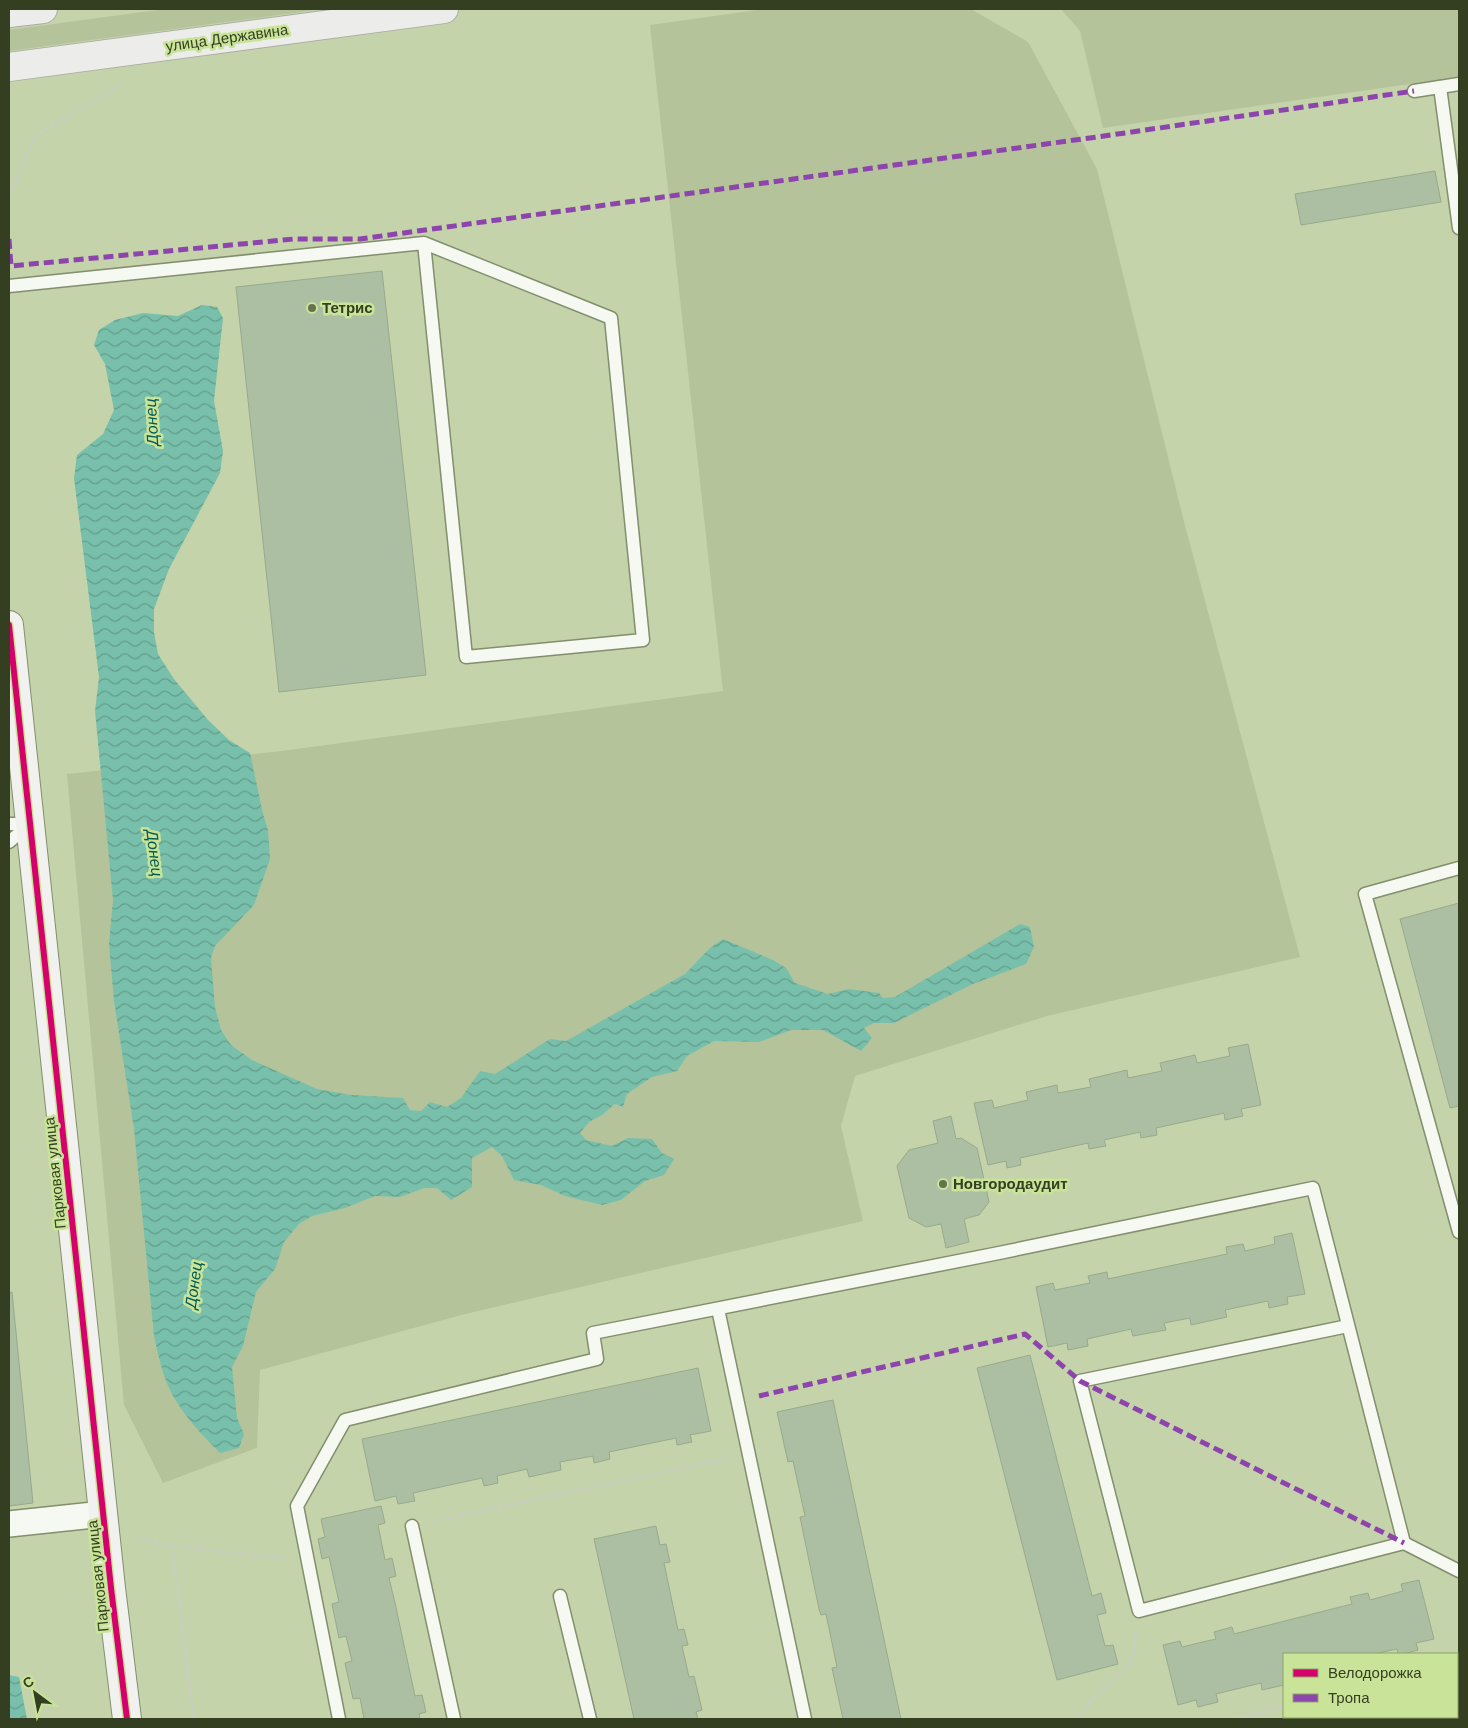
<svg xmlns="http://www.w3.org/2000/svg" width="1468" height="1728" viewBox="0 0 1468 1728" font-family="'DM Sans',sans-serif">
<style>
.green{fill:#b4c39a}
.water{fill:url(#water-waves)}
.building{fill:#adbfa2;stroke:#98aa8d}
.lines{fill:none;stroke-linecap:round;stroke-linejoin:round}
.lane-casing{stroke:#838e6d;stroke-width:15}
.street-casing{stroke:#838e6d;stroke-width:28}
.secondary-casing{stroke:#838e6d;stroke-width:30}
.primary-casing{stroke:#abada4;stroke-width:30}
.path{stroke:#c9cec2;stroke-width:3;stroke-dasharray:4 2.5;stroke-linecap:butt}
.lane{stroke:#f6f8f2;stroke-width:12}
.street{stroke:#f6f8f2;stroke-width:25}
.secondary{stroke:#f1f2ef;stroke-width:28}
.primary{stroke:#ececeb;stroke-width:28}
.quiet{stroke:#8e44ad;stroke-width:5;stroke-dasharray:10 5;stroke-linecap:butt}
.cycleway-casing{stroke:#c9e499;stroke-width:9}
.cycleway{stroke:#d6006c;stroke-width:6}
.poi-dot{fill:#667351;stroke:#c9e499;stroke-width:2}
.labels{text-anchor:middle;stroke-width:5;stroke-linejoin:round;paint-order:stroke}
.street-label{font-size:15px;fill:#343f21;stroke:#c9e499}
.poi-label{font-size:15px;font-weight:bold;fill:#343f21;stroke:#c9e499;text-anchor:start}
.water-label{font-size:16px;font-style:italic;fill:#025b53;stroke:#c9e499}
</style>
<defs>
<pattern id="water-waves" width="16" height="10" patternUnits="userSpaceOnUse" patternTransform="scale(1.25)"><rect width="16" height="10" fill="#78c0ab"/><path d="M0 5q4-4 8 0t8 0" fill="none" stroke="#639d8b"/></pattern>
</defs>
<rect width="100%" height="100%" fill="#c4d3aa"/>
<g class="green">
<path d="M 165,9 L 323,9 L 9,51 L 9,30 Z"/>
<path d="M 764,9 L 971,9 L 1028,42 L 1097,169 L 1183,518 L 1300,957 L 1047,1016 L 855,1076 L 841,1126 L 863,1221 L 465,1314 L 260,1370 L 257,1448 L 163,1483 L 124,1405 L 67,774 L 282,751 L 723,691 L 650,25 Z"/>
<path d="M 1061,9 L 1459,9 L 1459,77 L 1103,128 L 1080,31 Z"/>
</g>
<g class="water">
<path d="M 202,305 L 217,307 L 223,318 L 214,401 L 223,451 L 220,473 L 169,569 L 154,609 L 154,632 L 158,654 L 174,679 L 208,720 L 229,740 L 250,753 L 263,814 L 268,830 L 270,859 L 254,905 L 215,946 L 211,958 L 215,1007 L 221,1030 L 231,1045 L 252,1060 L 317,1089 L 351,1095 L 403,1098 L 410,1110 L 421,1111 L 430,1102 L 447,1107 L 461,1098 L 480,1071 L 495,1074 L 550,1039 L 566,1041 L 685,974 L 710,948 L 723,939 L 773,960 L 786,968 L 795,983 L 828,994 L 849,989 L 879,993 L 883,998 L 895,997 L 1020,924 L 1030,927 L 1034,947 L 1026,964 L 973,984 L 894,1023 L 874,1023 L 864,1028 L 872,1038 L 861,1051 L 823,1030 L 791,1030 L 759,1042 L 714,1041 L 687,1056 L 677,1071 L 652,1077 L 627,1094 L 623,1107 L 615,1104 L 602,1115 L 589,1122 L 580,1133 L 586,1140 L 612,1146 L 628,1138 L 652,1139 L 662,1153 L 674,1159 L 664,1175 L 645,1181 L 621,1200 L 602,1205 L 565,1196 L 541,1185 L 514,1180 L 502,1156 L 492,1147 L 472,1158 L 472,1187 L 451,1200 L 437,1188 L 424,1188 L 400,1197 L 375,1196 L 345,1208 L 312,1216 L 299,1224 L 284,1242 L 275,1269 L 256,1292 L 243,1346 L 232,1367 L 237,1418 L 244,1434 L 239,1448 L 220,1453 C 201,1434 181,1413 169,1388 C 162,1372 158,1354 154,1336 L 134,1129 L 114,1001 L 109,944 L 113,900 L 95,711 L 99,677 L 74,478 L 77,455 L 103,434 L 114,410 L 105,364 L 94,345 L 99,330 L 115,320 L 143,313 L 178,316 Z"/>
<path d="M 9,1675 L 19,1677 L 27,1719 L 9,1719 Z"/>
</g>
<g class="building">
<path d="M 1435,171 L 1441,202 L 1301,225 L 1295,194 Z"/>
<path d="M 382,271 L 426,675 L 279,692 L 236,287 Z"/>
<path d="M 1459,903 L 1459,1106 L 1450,1108 L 1400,919 Z"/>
<path d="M 1248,1044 L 1261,1105 L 1241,1109 L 1243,1116 L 1225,1120 L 1224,1113 L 1220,1114 L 1156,1128 L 1157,1135 L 1141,1138 L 1140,1132 L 1104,1140 L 1106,1146 L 1089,1149 L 1088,1143 L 1020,1158 L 1021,1165 L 1007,1168 L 1006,1161 L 988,1165 L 974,1103 L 992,1100 L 994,1108 L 1028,1100 L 1026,1092 L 1057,1085 L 1058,1093 L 1091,1087 L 1089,1079 L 1127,1070 L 1128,1078 L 1162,1071 L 1160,1063 L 1195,1055 L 1197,1063 L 1230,1056 L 1228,1048 Z"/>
<path d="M 951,1116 L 956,1139 L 961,1138 L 977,1148 L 989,1202 L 979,1215 L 964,1219 L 969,1242 L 946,1248 L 941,1224 L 926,1227 L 909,1218 L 897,1166 L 909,1150 L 938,1143 L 933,1121 Z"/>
<path d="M 1292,1233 L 1305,1294 L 1287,1297 L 1288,1304 L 1269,1308 L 1268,1301 L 1225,1310 L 1227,1317 L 1191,1325 L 1190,1318 L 1164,1323 L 1166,1330 L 1133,1336 L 1131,1329 L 1087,1339 L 1088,1346 L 1068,1350 L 1067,1343 L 1048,1347 L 1036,1287 L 1053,1283 L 1055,1290 L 1090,1283 L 1088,1276 L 1107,1272 L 1108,1279 L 1136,1273 L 1227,1254 L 1226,1247 L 1243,1244 L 1245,1251 L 1275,1244 L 1274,1237 Z"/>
<path d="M 12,1292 L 33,1503 L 9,1506 L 9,1293 Z"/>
<path d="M 1030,1355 L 1092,1596 L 1101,1593 L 1106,1613 L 1097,1615 L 1105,1646 L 1113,1645 L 1118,1664 L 1057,1680 L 977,1368 Z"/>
<path d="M 698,1368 L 711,1431 L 690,1435 L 692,1442 L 677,1445 L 676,1438 L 609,1452 L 610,1459 L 594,1463 L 593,1456 L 560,1462 L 561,1470 L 529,1477 L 527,1469 L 497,1476 L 498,1483 L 484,1486 L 482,1478 L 413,1493 L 415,1501 L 398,1504 L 396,1496 L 375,1501 L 362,1439 Z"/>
<path d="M 833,1400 L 901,1719 L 843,1719 L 832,1668 L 837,1667 L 826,1614 L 821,1615 L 819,1609 L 800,1517 L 805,1516 L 793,1461 L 788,1462 L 777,1412 Z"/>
<path d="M 381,1506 L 385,1523 L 378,1525 L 385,1560 L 392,1558 L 396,1576 L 389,1578 L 395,1603 L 415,1696 L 422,1695 L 426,1712 L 419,1714 L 420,1719 L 364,1719 L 360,1698 L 353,1699 L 345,1663 L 352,1661 L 346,1636 L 339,1638 L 332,1604 L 339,1602 L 329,1557 L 322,1559 L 318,1539 L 325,1537 L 321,1519 Z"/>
<path d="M 656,1526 L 660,1545 L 666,1544 L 670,1562 L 664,1563 L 678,1630 L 684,1629 L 688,1645 L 682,1646 L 689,1677 L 694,1676 L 702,1710 L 696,1712 L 698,1719 L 634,1719 L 594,1539 Z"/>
<path d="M 1419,1580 L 1434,1639 L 1416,1643 L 1418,1650 L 1403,1654 L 1398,1654 L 1397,1649 L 1374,1654 L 1284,1654 L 1284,1685 L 1262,1690 L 1261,1683 L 1216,1694 L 1218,1702 L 1198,1707 L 1196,1700 L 1178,1705 L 1163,1645 L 1180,1641 L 1182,1647 L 1207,1641 L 1216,1639 L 1214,1632 L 1232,1627 L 1234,1634 L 1257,1628 L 1352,1604 L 1350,1597 L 1368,1593 L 1370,1600 L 1403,1591 L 1401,1584 Z"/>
</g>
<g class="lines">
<defs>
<g id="lane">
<path d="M 1440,87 L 1459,228"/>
<path d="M 1414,91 L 1459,84"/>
<path d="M 9,286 L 424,243 L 611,318 L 643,640 L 466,657 L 424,243"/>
<path d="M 9,824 L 30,824"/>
<path d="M 9,842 L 30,824"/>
<path d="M 1459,868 L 1365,894 L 1459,1232"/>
<path d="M 718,1309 L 805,1719"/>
<path d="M 1348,1326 L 1080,1381 L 1139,1611 L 1404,1543 L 1459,1571"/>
<path d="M 412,1526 L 454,1719"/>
<path d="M 560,1596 L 590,1719"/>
<path d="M 339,1719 L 297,1506 L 345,1420 L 597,1359 L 593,1333 L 994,1254 L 1313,1188 L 1404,1543"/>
</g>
<path id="street" d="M 9,1524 L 103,1514"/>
<path id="secondary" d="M 9,625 L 111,1588 L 127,1719"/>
<g id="primary">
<path d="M 9,13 L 43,9"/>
<path d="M 9,67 L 444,9"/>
</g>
</defs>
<use href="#lane" class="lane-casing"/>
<use href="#street" class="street-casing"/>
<use href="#secondary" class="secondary-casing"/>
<use href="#primary" class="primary-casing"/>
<g class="path">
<path d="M 9,197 L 36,135 L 124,83"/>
<path d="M 434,1521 L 729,1458"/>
<path d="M 136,1538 L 172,1546 L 286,1559"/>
<path d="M 172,1546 L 194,1719"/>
<path d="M 1457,1662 L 1459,1661"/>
<path d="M 1076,1719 L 1100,1691 L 1123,1672 L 1133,1656 L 1136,1632"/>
<path d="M 1236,1719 L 1284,1707"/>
</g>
<use href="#lane" class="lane"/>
<use href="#street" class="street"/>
<use href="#secondary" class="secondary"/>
<use href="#primary" class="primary"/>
<g class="quiet">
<path d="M 9,239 L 11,266 L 294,239 L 360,239 L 1104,136 L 1414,91"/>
<path d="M 759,1396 L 1025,1334 L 1080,1381 L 1404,1543"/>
</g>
<defs>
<path id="cycleway" d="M 9,625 L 111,1588 L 127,1719"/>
</defs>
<use href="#cycleway" class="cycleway-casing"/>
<use href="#cycleway" class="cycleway"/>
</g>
<g class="poi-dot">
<circle cx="312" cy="308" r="5"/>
<circle cx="943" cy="1184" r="5"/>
</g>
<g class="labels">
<g class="street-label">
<text transform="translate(227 38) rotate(-8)" y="5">улица Державина</text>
<text transform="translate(55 1173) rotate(-96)" y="5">Парковая улица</text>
<text transform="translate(98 1576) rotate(-96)" y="5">Парковая улица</text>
</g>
<g class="poi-label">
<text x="322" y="313">Тетрис</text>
<text x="953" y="1189">Новгородаудит</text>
</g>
<g class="water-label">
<text transform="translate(151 422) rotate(-93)" y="6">Донец</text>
<text transform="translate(155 853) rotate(83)" y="6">Донец</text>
<text transform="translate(193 1285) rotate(-82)" y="6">Донец</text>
</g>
</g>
<rect width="1468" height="1728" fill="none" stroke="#343f21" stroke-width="20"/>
<rect x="1283" y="1653" width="175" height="65" fill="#c9e499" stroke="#8da269"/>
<rect x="1293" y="1669" width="25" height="8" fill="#d6006c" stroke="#8da269"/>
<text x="1328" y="1678" font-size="15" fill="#343f21">Велодорожка</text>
<rect x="1293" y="1694" width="25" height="8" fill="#8e44ad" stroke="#8da269"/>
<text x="1328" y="1703" font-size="15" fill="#343f21">Тропа</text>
<g transform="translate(35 1693) rotate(328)" stroke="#c9e499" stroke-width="4" paint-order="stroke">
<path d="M0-4L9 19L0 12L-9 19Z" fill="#343f21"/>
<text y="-8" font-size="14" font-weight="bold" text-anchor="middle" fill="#343f21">С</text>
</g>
</svg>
